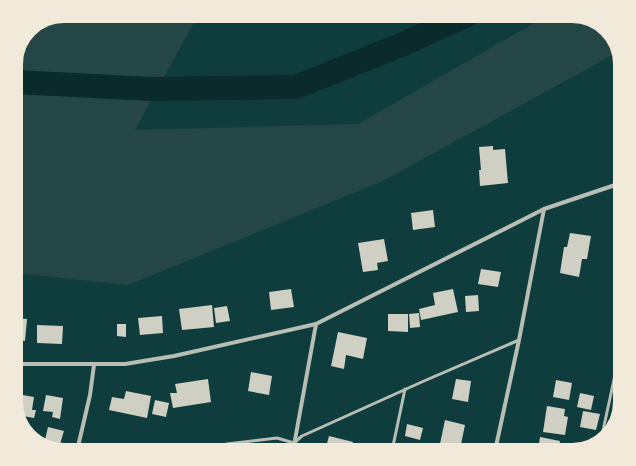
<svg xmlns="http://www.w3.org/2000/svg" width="636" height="466" viewBox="0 0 636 466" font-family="Figtree,sans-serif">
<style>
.green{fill:#244646}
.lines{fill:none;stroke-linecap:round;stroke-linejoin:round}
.river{stroke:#0a2a2b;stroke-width:24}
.building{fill:#cfcfc3}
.service{stroke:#b8beb3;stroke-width:3}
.minor{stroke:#b8beb3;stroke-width:4}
.rim{fill:none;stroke:#f1e9da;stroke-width:2}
</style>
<rect width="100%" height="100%" fill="#0f3d3e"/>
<path class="green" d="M 64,15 L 198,15 L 135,130 L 358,124 L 548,15 L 572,15 L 602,25 L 616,42 L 618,52 L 383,181 L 128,285 L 15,273 L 15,61 L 32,27 Z"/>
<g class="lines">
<path class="river" d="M 15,82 L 152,89 L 296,87 L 401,45 L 467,15"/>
</g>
<g class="building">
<path d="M 493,146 L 493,150 L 505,149 L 508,183 L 480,186 L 479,170 L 481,170 L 479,147 Z"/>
<path d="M 433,210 L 435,227 L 413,230 L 411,213 Z"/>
<path d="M 616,230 L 621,230 L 621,249 L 614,248 Z"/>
<path d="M 570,233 L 591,236 L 587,259 L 582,259 L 579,277 L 560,273 L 564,247 L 567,247 Z"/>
<path d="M 384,239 L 388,261 L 377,263 L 378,270 L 363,272 L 358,243 Z"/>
<path d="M 481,269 L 501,272 L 498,287 L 478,284 Z"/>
<path d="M 291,289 L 294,307 L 271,310 L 269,292 Z"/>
<path d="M 453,289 L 458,312 L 421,320 L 419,309 L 435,305 L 433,293 Z"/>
<path d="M 478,295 L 479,311 L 466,312 L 465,296 Z"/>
<path d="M 212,305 L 214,327 L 182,330 L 179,309 Z"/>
<path d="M 227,306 L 230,321 L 216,323 L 214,308 Z"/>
<path d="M 419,313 L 420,327 L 410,328 L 409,314 Z"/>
<path d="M 388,314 L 408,314 L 408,332 L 388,331 Z"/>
<path d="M 162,316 L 163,333 L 140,335 L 138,318 Z"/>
<path d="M 15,318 L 27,319 L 25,341 L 18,340 L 18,346 L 15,346 Z"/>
<path d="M 117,324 L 126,324 L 126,337 L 117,336 Z"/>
<path d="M 37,325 L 63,326 L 62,344 L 37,343 Z"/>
<path d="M 338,332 L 367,338 L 363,359 L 346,355 L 344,369 L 331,366 Z"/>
<path d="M 251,372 L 272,376 L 269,395 L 248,391 Z"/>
<path d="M 208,379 L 211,402 L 173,408 L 170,393 L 177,393 L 175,384 Z"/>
<path d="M 456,379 L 471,381 L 468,402 L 452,399 Z"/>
<path d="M 556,380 L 572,383 L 569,400 L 553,397 Z"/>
<path d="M 126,391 L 151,396 L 147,418 L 109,410 L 112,397 L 124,399 Z"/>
<path d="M 580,393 L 594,396 L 591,410 L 577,407 Z"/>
<path d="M 17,394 L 34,397 L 32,410 L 36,410 L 34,418 L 23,416 L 24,411 L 18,410 L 15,405 Z"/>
<path d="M 46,395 L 63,398 L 60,419 L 52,417 L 53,412 L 43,411 Z"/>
<path d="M 155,400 L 169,403 L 166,417 L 152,414 Z"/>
<path d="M 547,406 L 565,409 L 564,416 L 568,417 L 565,435 L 543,432 Z"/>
<path d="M 583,411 L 600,414 L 596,430 L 580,427 Z"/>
<path d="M 445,420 L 465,425 L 460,449 L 440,444 Z"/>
<path d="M 407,424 L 423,428 L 420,440 L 405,436 Z"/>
<path d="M 48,427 L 64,431 L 60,444 L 45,440 Z"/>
<path d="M 329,436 L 353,442 L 351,451 L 325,451 Z"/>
<path d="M 540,437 L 560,441 L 558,451 L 538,451 Z"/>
</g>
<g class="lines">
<g class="service">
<path d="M 601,440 L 621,347"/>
<path d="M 201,451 L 227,444 L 277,438 L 294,443 L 302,436 L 424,381 L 519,340"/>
<path d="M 392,451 L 405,389"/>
</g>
<g class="minor">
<path d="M 15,364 L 125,364 L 174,356 L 316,324 L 544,209 L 621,183"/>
<path d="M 77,451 L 90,395 L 94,365"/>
<path d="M 293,451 L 316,324"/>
<path d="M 495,451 L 519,340 L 544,209"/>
</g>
</g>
<path d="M0 0H636V466H0ZM64 22H572A42 42 0 0 1 614 64V402A42 42 0 0 1 572 444H64A42 42 0 0 1 22 402V64A42 42 0 0 1 64 22Z" fill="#f1e9da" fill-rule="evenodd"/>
<path class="rim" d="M64 22H572A42 42 0 0 1 614 64V402A42 42 0 0 1 572 444H64A42 42 0 0 1 22 402V64A42 42 0 0 1 64 22Z"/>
</svg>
